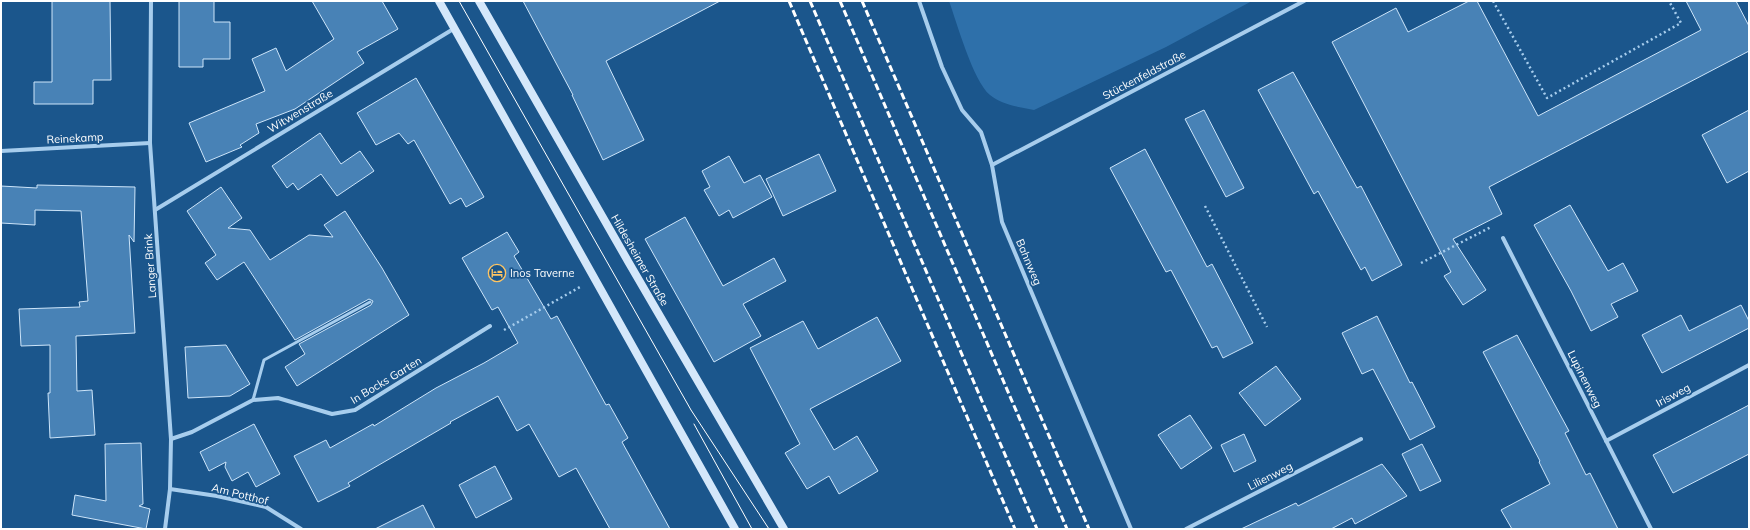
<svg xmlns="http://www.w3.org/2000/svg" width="1750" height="530" viewBox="0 0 1750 530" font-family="Mulish,sans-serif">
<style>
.green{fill:#2e70aa}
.building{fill:#4882b6;stroke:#cde5fa}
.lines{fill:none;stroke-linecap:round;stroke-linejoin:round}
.path{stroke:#a7cded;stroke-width:2.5;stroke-dasharray:2 3;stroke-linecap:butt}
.lane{stroke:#a7cded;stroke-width:3}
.street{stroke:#a7cded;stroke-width:4}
.secondary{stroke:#d4e7fa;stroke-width:8}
.tram{stroke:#fff;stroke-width:1}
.rail{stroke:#fff;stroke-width:3;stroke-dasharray:7 3;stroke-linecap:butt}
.labels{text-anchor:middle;stroke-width:3.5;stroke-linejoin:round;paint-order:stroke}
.street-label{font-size:11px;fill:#fff;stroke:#1b568c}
.poi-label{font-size:11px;fill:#fff;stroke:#1b568c;text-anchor:start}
</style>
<rect width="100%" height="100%" fill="#1b568c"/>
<path class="green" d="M 949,1 L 1252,1 L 1166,47 L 1034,110 C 1019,107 1002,105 990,95 C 973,81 957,23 949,1 Z"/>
<g class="building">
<path d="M 52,1 L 110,1 L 111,80 L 93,80 L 93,104 L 34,104 L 34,82 L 52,82 Z"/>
<path d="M 179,1 L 214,1 L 214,22 L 230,22 L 230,59 L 203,59 L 203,67 L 179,67 Z"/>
<path d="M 312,1 L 382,1 L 398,29 L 357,52 L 364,63 L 295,109 L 256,124 L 259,133 L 240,145 L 242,147 L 206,162 L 189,123 L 265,91 L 252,59 L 276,48 L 286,71 L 334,39 Z"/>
<path d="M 523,1 L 720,1 L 606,61 L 644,140 L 603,160 L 572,95 L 573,95 Z"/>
<path d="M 1469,1 L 1477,1 L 1538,116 L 1701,30 L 1686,1 L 1736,1 L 1749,26 L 1749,51 L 1489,187 L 1502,214 L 1453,239 L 1486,290 L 1463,305 L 1444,276 L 1451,272 L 1332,42 L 1396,8 L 1408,32 Z"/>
<path d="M 1293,72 L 1357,188 L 1361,186 L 1402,265 L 1372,281 L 1365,267 L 1361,270 L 1318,191 L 1314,194 L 1258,90 Z"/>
<path d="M 416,78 L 484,197 L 466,207 L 461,198 L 450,204 L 414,140 L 408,144 L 399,133 L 376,145 L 357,113 Z"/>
<path d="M 1204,110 L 1244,188 L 1226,197 L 1185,119 Z"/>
<path d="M 1749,110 L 1749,171 L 1727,183 L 1702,135 Z"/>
<path d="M 320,133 L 341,164 L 360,151 L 374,171 L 337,196 L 321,174 L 298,190 L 293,183 L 287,188 L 272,166 Z"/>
<path d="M 1145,149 L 1207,267 L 1212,264 L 1253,343 L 1223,358 L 1217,346 L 1212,348 L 1171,270 L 1166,272 L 1110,168 Z"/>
<path d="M 819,154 L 836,191 L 783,216 L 766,179 Z"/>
<path d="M 729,156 L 744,183 L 760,175 L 772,197 L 733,218 L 729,210 L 719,216 L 704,190 L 710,187 L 702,171 Z"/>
<path d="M 37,185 L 135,187 L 134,242 L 129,235 L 135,333 L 76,336 L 77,391 L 92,390 L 95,435 L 50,438 L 48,393 L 50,393 L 50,345 L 21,346 L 19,309 L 80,307 L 79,302 L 88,301 L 81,211 L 35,210 L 35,225 L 1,223 L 1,186 L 37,188 Z"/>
<path d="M 221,187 L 242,218 L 228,228 L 250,230 L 270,260 L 309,235 L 333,237 L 324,225 L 345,211 L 382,268 L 409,315 L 297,386 L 285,367 L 305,354 L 299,344 L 371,305 L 373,301 L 369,299 L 295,340 L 244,262 L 217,280 L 205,263 L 216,255 L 187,211 Z"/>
<path d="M 1570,205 L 1608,271 L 1623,263 L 1638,291 L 1611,304 L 1618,317 L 1591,331 L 1571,291 L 1534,225 Z"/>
<path d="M 685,217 L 723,286 L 774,258 L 786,281 L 743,304 L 761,336 L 714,362 L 645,239 Z"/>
<path d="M 507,232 L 519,252 L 514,256 L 551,319 L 557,316 L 606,405 L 609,404 L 628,438 L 622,442 L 670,529 L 610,529 L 576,468 L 559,477 L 529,424 L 517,431 L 498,396 L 450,422 L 451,423 L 348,483 L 350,486 L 318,502 L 294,456 L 326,440 L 330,448 L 373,424 L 374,426 L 436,388 L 484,363 L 518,343 L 498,307 L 492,310 L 462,258 Z"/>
<path d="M 1741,305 L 1749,321 L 1749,328 L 1662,373 L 1642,335 L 1681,315 L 1689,331 Z"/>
<path d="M 1377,316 L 1410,383 L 1412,382 L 1435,427 L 1410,440 L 1373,369 L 1362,374 L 1342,333 Z"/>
<path d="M 877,317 L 901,361 L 810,409 L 834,450 L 857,436 L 878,471 L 839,494 L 829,476 L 807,489 L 785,453 L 800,444 L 750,348 L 803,321 L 818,349 Z"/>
<path d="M 1517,335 L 1569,431 L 1565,433 L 1586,475 L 1590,473 L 1618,529 L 1512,529 L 1501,510 L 1550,484 L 1539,462 L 1540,461 L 1483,352 Z"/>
<path d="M 226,345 L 250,384 L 230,396 L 188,398 L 185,347 Z"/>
<path d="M 1276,366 L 1301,399 L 1265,426 L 1239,393 Z"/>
<path d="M 1749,405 L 1749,454 L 1673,493 L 1653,455 Z"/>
<path d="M 1190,415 L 1212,448 L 1181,469 L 1158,435 Z"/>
<path d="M 254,424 L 280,474 L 256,487 L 248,472 L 232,481 L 225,467 L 226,462 L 209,471 L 200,452 Z"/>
<path d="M 1244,434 L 1256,461 L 1234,472 L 1221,445 Z"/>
<path d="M 141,443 L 143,504 L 139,506 L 150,509 L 146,529 L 72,515 L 75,495 L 106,501 L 105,444 Z"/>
<path d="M 1422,444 L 1441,481 L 1420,491 L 1402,454 Z"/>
<path d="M 1382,464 L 1407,496 L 1355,524 L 1352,518 L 1331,529 L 1241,529 L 1296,503 L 1298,506 Z"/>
<path d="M 495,466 L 512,499 L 476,518 L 459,485 Z"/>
<path d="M 423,505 L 435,529 L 375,529 Z"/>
</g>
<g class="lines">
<g class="path">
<path d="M 1493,1 L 1547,98 L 1681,23 L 1669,1"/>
<path d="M 1205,206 L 1267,327"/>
<path d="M 1421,263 L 1491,227"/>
<path d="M 504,330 L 580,287"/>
</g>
<path class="lane" d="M 253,400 L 264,360 L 370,302"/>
<g class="street">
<path d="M 151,1 L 150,143 L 171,439 L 170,489 L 165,529"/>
<path d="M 919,1 L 942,67 L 962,110 L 981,132 L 992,165 L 1002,222 L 1131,529"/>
<path d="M 1,151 L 150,143"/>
<path d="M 992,165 L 1304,1"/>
<path d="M 155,210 L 455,28"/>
<path d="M 1503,238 L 1651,529"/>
<path d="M 171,439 L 192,432 L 253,400 L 278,398 L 332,414 L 355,410 L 490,326"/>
<path d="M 1606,441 L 1749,365"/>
<path d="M 170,489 L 217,496 L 266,507 L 301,529"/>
<path d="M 1186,529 L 1361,439"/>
</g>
<g class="secondary">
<path d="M 439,1 L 735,529"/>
<path d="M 479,1 L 629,263 L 784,529"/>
</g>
<g class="tram">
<path d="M 459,1 L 691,410 L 769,529"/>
<path d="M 694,424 L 752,529"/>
</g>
<g class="rail">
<path d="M 789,1 L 1015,529"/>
<path d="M 810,1 L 1037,529"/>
<path d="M 840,1 L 1067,529"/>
<path d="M 862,1 L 1089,529"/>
</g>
</g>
<defs>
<symbol id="hotel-ring" viewBox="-11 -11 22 22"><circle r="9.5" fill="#1b568c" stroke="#fec564" stroke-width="1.5"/><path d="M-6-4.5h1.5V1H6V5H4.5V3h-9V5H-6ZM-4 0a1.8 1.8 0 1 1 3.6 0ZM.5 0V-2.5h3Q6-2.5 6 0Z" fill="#fec564"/></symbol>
</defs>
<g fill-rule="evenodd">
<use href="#hotel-ring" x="487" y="263" width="20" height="20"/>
</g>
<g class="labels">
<g class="street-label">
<text transform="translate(1144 75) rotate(-28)" y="4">Stückenfeldstraße</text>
<text transform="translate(300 111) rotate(-31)" y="4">Witwenstraße</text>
<text transform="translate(75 138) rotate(-3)" y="4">Reinekamp</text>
<text transform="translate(640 260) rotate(60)" y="4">Hildesheimer Straße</text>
<text transform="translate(1029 262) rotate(67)" y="4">Bahnweg</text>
<text transform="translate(150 266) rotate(-94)" y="4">Langer Brink</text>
<text transform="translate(1585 379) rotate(63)" y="4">Lupinenweg</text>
<text transform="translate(386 380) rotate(-31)" y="4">In Bocks Garten</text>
<text transform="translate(1673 395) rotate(-28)" y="4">Irisweg</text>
<text transform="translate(1270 476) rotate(-27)" y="4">Lilienweg</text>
<text transform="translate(240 494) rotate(14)" y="4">Am Potthof</text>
</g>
<g class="poi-label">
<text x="510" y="277">Inos Taverne</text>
</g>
</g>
<rect width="1750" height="530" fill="none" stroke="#ffffff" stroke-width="4"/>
</svg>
